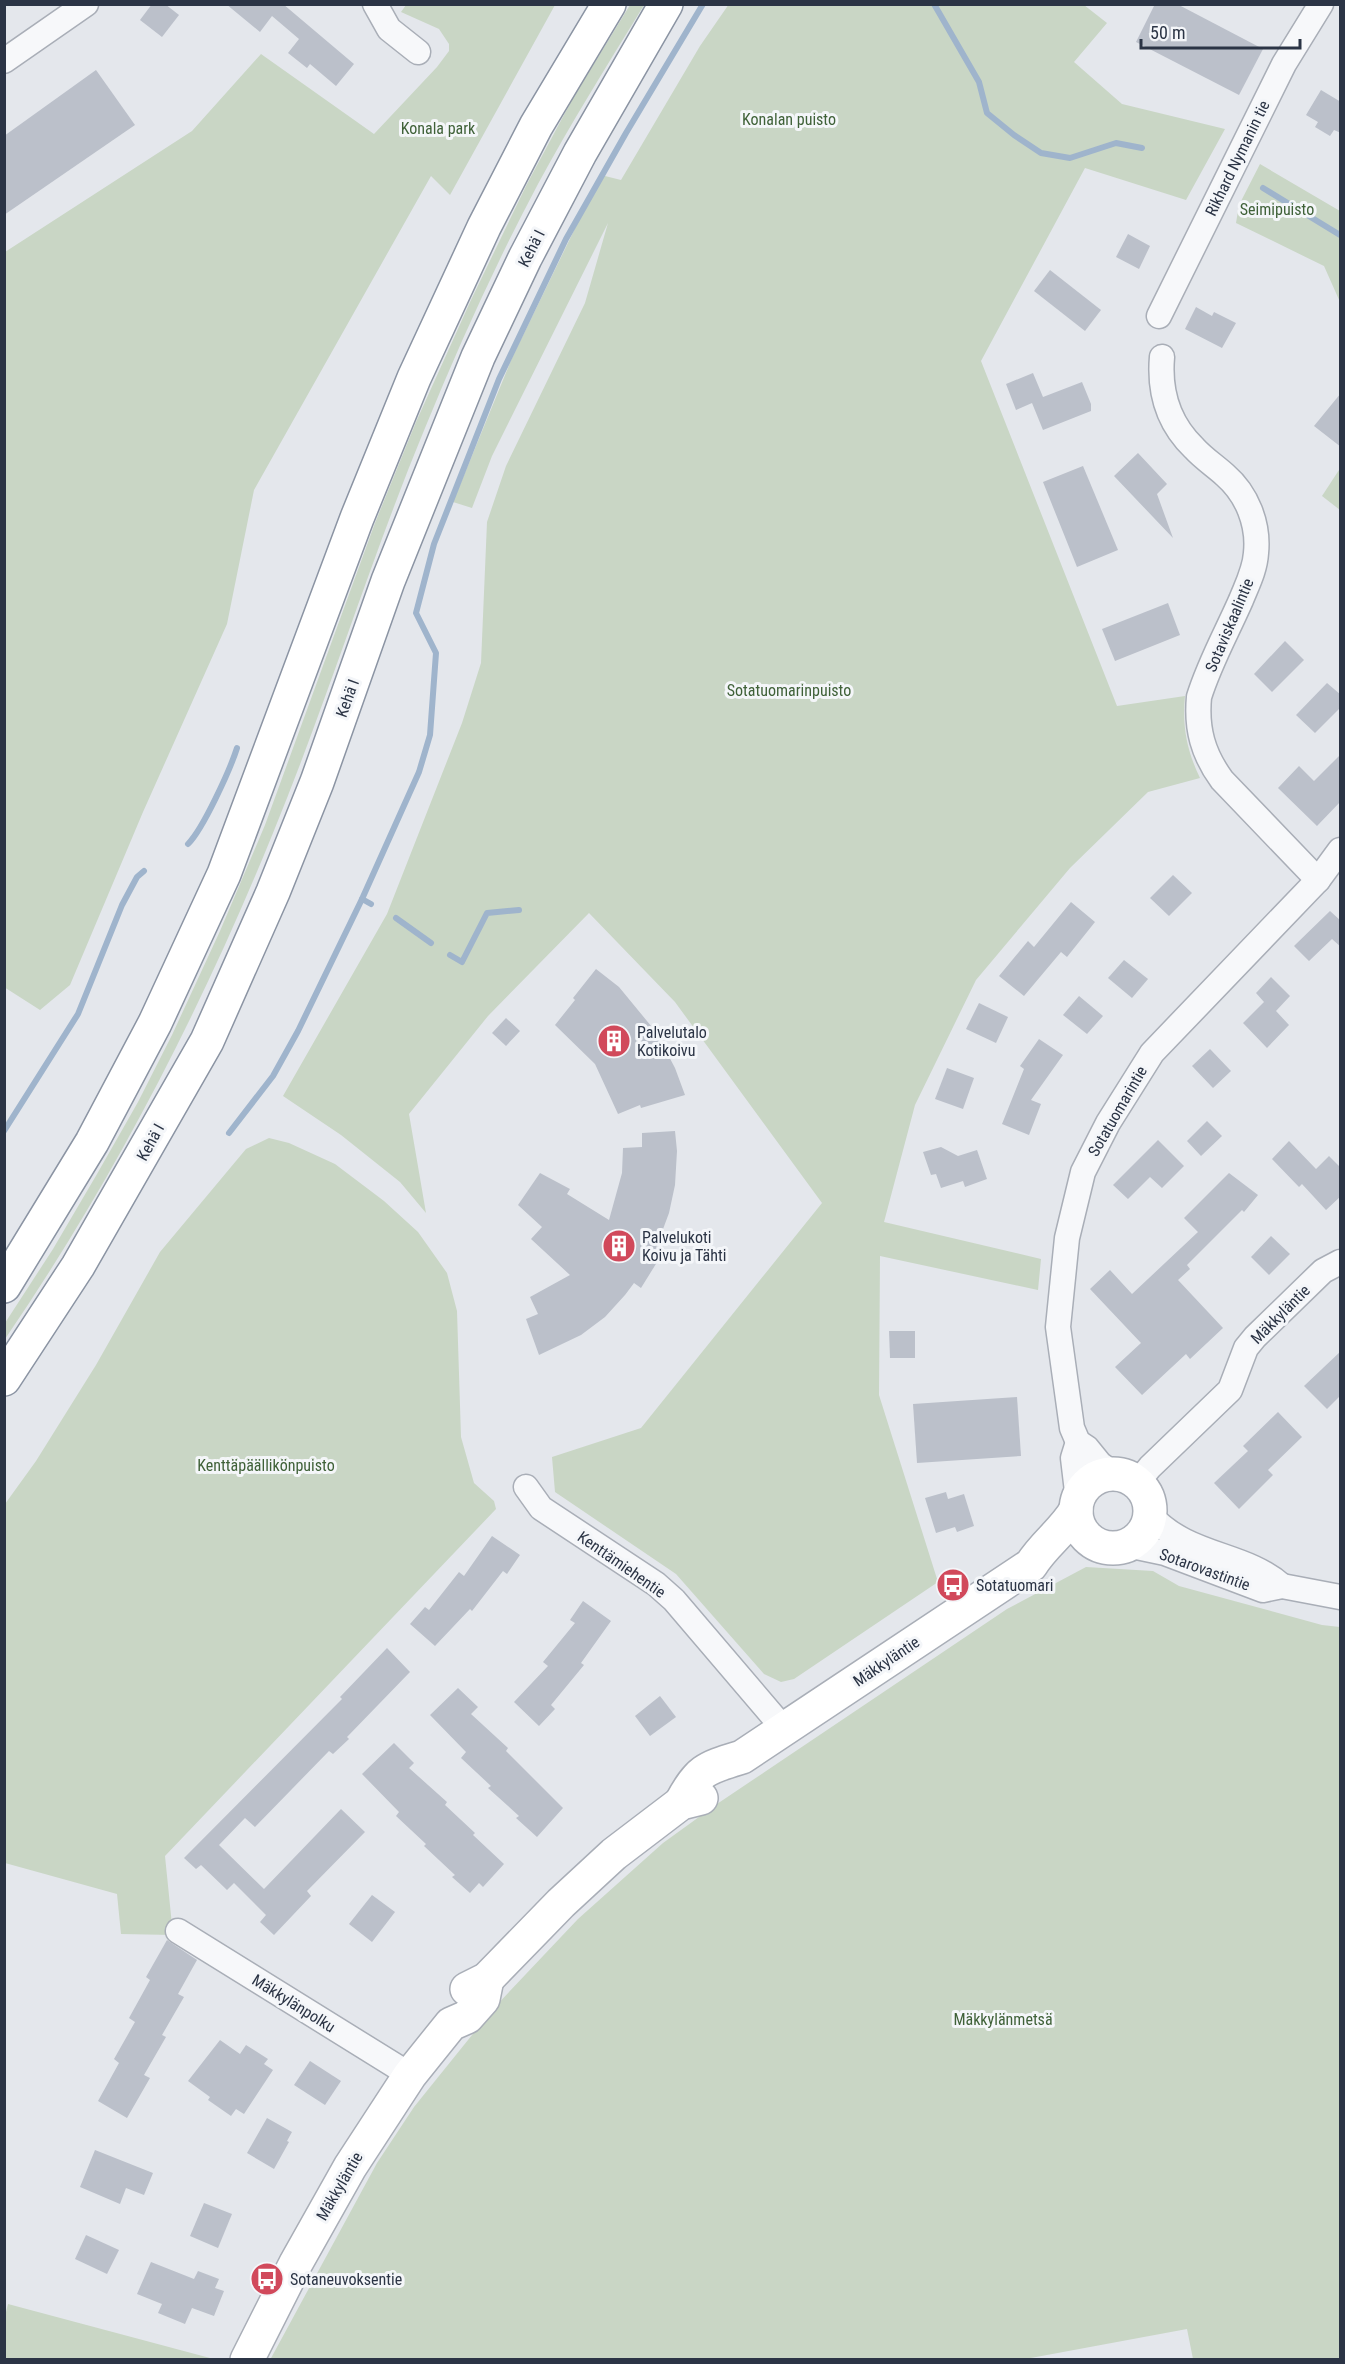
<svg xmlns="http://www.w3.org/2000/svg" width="1345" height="2364" viewBox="0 0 1345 2364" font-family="'Roboto Condensed',sans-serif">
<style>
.green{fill:#c9d6c5}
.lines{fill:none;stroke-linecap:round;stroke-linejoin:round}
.stream{stroke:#9fb4cc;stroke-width:6}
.building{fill:#bbc0ca}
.street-casing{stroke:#a9aeb7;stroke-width:27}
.secondary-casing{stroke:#a9aeb7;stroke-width:36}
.highway-casing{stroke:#8b94a3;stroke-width:36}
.street{stroke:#f7f8fa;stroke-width:24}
.secondary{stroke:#fff;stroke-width:33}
.highway{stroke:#fff;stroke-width:33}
.labels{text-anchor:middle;stroke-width:6;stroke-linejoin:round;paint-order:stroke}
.park-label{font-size:16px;fill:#3f6138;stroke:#f4f6f9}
.street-label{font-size:16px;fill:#2b3445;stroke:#f4f6f9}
.poi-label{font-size:16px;fill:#2b3445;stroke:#f4f6f9;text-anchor:start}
</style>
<rect width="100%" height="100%" fill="#e4e7ec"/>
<g class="green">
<path d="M 729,4 L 1084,5 L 1107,23 L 1074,62 L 1122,104 L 1225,129 L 1186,200 L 1085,168 L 981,361 L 1117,706 L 1185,696 C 1182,727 1187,751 1200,778 L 1148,792 L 1070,868 L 976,980 L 915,1105 L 884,1222 L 1041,1259 L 1038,1290 L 880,1256 L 879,1395 L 938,1582 L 794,1679 L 781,1682 L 764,1674 L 676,1574 L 555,1492 L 552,1457 L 641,1428 L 822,1203 L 675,1002 L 589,913 L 488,1016 L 409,1114 L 426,1213 L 400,1182 L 341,1135 L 283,1096 L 387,914 L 462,723 L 481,663 L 487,522 L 506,466 L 585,303 L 608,223 L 492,456 L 472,508 L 453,502 L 512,358 L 601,175 L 621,180 L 700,46 Z"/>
<path d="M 406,5 L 555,5 L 450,195 L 431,176 L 254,490 L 227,624 L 143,812 L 70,985 L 40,1010 L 4,987 L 5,252 L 192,131 L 261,54 L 374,134 L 437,67 L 449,51 L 449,44 L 439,29 L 401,12 Z"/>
<path d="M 630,5 L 644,5 C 608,64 571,123 538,184 C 496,263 459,345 425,428 C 370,561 328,699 273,833 C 201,1010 113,1181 5,1339 L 5,1323 L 53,1249 L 97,1174 L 138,1102 L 172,1035 L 220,931 L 265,825 L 375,523 L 416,422 L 471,300 L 527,184 L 573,98 Z"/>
<path d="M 1260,164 L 1340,211 L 1340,302 L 1324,266 L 1236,223 L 1239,205 Z"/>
<path d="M 1339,470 L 1340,470 L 1340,510 L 1322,496 Z"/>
<path d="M 269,1138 L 289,1143 L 335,1164 L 384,1201 L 418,1232 L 447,1273 L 457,1311 L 461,1437 L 474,1483 L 494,1501 L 496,1509 L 165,1856 L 173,1935 L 121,1934 L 117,1894 L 5,1863 L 5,1504 L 36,1461 L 96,1365 L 160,1252 L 246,1149 Z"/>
<path d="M 1086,1567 L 1153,1571 L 1179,1586 L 1322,1625 L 1340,1627 L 1340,2359 L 1193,2359 L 1187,2329 L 1020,2360 L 270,2360 L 377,2163 L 414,2107 L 493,2009 L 578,1919 L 663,1843 L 717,1804 L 1007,1609 Z"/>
<path d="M 8,2304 L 210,2358 L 5,2359 L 5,2316 Z"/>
</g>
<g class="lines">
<g class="stream">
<path d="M 934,4 L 979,82 L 987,113 L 1014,135 L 1041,153 L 1070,158 L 1116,143 L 1142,148"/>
<path d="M 1263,188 L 1340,235"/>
<path d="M 188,844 C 203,829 230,770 237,748"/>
<path d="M 362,899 L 371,904"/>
<path d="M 396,918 L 431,943"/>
<path d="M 450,955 L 462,962 L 487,913 L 519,910"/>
<path d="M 4,1131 L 78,1014 L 122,905 L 137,877 L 144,871"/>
<path d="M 229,1133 L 273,1076 L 298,1031 L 362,899 L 419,772 L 430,735 L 436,653 L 416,613 L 434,544 L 499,379 L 566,239 L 626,133 L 703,4"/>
</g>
</g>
<g class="building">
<path d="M 152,4 L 165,4 L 179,15 L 162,37 L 140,20 Z"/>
<path d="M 226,4 L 283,4 L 354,64 L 336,86 L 310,64 L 307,68 L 288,53 L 299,39 L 272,16 L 260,32 Z"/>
<path d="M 1155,4 L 1177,4 L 1263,49 L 1239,95 L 1136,42 Z"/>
<path d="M 96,70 L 135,125 L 4,215 L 4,136 Z"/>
<path d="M 1321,90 L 1341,102 L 1341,133 L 1334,130 L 1330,136 L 1315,127 L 1318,122 L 1306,115 Z"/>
<path d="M 1128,234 L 1150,246 L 1139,269 L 1116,257 Z"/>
<path d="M 1050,270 L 1101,310 L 1085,331 L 1034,291 Z"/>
<path d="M 1196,307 L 1212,316 L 1214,312 L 1236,323 L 1222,348 L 1185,329 Z"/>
<path d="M 1033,373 L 1043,397 L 1082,382 L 1091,404 L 1091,411 L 1043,430 L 1032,403 L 1016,410 L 1006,384 Z"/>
<path d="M 1341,393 L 1341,447 L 1314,426 Z"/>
<path d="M 1138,453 L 1167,484 L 1157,494 L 1173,538 L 1114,476 Z"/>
<path d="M 1083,466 L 1118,550 L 1077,567 L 1043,482 Z"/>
<path d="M 1168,603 L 1180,635 L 1115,661 L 1102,629 Z"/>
<path d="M 1285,641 L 1304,660 L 1272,692 L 1254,674 Z"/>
<path d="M 1327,683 L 1341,695 L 1341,707 L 1315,733 L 1296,715 Z"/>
<path d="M 1341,754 L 1341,801 L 1317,826 L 1278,788 L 1299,766 L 1314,781 Z"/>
<path d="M 1173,875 L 1192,893 L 1169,916 L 1150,898 Z"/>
<path d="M 1071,902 L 1095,922 L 1067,957 L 1061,952 L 1024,996 L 999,976 L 1028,941 L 1034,947 Z"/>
<path d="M 1330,911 L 1341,921 L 1341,947 L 1332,939 L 1309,961 L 1294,946 Z"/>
<path d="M 1124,960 L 1148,979 L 1132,998 L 1108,978 Z"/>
<path d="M 596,969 L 619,987 L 656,1032 L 675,1068 L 685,1095 L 641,1108 L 640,1105 L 618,1114 L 595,1064 L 555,1025 L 575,1000 L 573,998 Z"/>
<path d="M 1271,977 L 1290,996 L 1276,1011 L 1289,1025 L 1267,1048 L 1243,1023 L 1264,1002 L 1256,993 Z"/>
<path d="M 1079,996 L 1103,1016 L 1087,1034 L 1063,1015 Z"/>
<path d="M 979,1003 L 1008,1017 L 996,1043 L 966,1029 Z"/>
<path d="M 506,1018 L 520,1031 L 506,1046 L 492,1033 Z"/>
<path d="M 1039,1039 L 1063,1055 L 1031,1100 L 1041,1104 L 1029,1135 L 1002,1124 L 1024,1069 L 1020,1066 Z"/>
<path d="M 1210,1049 L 1231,1071 L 1213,1088 L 1192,1066 Z"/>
<path d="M 947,1068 L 974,1078 L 963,1109 L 935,1099 Z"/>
<path d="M 1207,1121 L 1222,1136 L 1201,1156 L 1187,1141 Z"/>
<path d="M 675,1131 L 677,1151 L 675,1185 L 669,1213 L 653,1256 L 659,1259 L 641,1288 L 634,1283 L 625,1295 L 605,1317 L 581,1335 L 539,1355 L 526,1319 L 538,1314 L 530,1297 L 570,1275 L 531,1239 L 542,1227 L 518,1205 L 540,1173 L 570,1189 L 567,1194 L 609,1220 L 622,1173 L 623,1148 L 642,1147 L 642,1133 Z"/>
<path d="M 1158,1140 L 1184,1166 L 1162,1188 L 1150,1177 L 1128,1199 L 1113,1185 Z"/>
<path d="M 1289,1141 L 1316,1169 L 1329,1156 L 1341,1168 L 1341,1196 L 1326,1210 L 1302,1184 L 1299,1187 L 1272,1159 Z"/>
<path d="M 941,1147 L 958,1156 L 977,1150 L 987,1179 L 965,1187 L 963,1181 L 941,1188 L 936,1174 L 931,1175 L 923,1152 Z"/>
<path d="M 1229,1173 L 1258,1195 L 1244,1212 L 1242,1210 L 1187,1265 L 1190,1269 L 1178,1280 L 1223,1328 L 1190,1359 L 1186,1354 L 1142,1395 L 1115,1367 L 1141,1343 L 1090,1289 L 1110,1270 L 1132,1294 L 1198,1232 L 1184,1218 Z"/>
<path d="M 1271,1236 L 1290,1254 L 1269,1275 L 1251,1257 Z"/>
<path d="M 889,1331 L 915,1331 L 915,1358 L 890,1358 Z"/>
<path d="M 1341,1351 L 1341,1395 L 1327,1409 L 1304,1386 Z"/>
<path d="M 1017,1397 L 1021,1456 L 917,1463 L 913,1404 Z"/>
<path d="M 1278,1412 L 1302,1437 L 1268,1470 L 1273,1475 L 1239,1509 L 1214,1483 L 1248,1451 L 1243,1446 Z"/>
<path d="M 946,1492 L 948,1499 L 964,1494 L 974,1526 L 957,1532 L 955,1527 L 936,1533 L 925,1498 Z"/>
<path d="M 492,1536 L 520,1555 L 507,1574 L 503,1571 L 472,1611 L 470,1609 L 435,1646 L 410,1624 L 425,1607 L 429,1610 L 459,1572 L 464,1576 Z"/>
<path d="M 583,1601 L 611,1621 L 581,1663 L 584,1665 L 551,1705 L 555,1709 L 539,1726 L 514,1702 L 548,1666 L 543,1662 L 575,1623 L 570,1620 Z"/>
<path d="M 387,1648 L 410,1672 L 347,1737 L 349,1739 L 333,1754 L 329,1751 L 255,1827 L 245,1818 L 219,1845 L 264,1889 L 341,1809 L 365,1832 L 307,1891 L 311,1896 L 274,1935 L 260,1922 L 266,1915 L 234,1883 L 227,1890 L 201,1865 L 196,1869 L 184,1858 L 342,1699 L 340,1697 Z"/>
<path d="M 458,1688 L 478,1707 L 471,1714 L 508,1748 L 506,1751 L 563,1808 L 537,1837 L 516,1818 L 519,1816 L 488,1788 L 491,1786 L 461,1758 L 466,1752 L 430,1715 Z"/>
<path d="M 660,1696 L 676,1717 L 650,1736 L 635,1716 Z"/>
<path d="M 394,1743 L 414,1763 L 409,1768 L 447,1802 L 445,1805 L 475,1833 L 473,1835 L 504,1864 L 483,1887 L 479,1883 L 470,1893 L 452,1877 L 455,1875 L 424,1846 L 426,1844 L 396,1816 L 399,1812 L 362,1774 Z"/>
<path d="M 372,1895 L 395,1912 L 372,1942 L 349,1924 Z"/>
<path d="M 167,1940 L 197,1960 L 178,1994 L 184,1997 L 162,2035 L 166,2037 L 144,2075 L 150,2078 L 127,2118 L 98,2101 L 119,2063 L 114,2059 L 135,2022 L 129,2018 L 150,1980 L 146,1977 Z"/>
<path d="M 220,2040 L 240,2054 L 246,2045 L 268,2059 L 264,2064 L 273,2070 L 244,2114 L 236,2109 L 231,2116 L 208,2100 L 210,2097 L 188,2081 Z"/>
<path d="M 310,2061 L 341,2081 L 325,2105 L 294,2085 Z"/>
<path d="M 267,2118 L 292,2132 L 287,2141 L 289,2142 L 274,2169 L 247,2153 Z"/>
<path d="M 95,2150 L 153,2173 L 144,2195 L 126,2188 L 120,2204 L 80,2187 Z"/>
<path d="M 204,2203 L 232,2214 L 218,2248 L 190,2236 Z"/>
<path d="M 86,2235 L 119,2250 L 107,2274 L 75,2259 Z"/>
<path d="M 151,2262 L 194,2279 L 198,2271 L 219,2279 L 215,2288 L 224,2291 L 214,2316 L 192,2308 L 185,2324 L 158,2313 L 162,2304 L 137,2294 Z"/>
</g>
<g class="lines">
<defs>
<g id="street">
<path d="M 375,4 L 389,29 L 418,52"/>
<path d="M 4,61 L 86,4"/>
<path d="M 1159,316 L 1284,64 L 1321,4"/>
<path d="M 1162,357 C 1159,392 1168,423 1194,448 C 1203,458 1215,466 1225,475 C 1247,494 1259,524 1256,553 C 1255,570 1247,585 1241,600 C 1227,632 1209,664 1199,697 C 1196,729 1203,754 1222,780 L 1318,880"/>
<path d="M 1078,1442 L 1073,1458 L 1078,1500"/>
<path d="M 1114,1474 L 1100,1464 L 1087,1448 L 1078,1442 L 1072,1428 L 1058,1327 L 1067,1238 L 1083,1172 L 1108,1123 L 1152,1053 L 1318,880 L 1340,850"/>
<path d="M 1137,1483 L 1150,1467 L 1230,1390 L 1246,1348 L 1255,1337 L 1323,1271 L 1340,1262"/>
<path d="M 526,1487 L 541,1508 L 656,1584 L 674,1600 L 784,1729"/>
<path d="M 1150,1515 C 1189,1558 1244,1552 1282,1586"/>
<path d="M 1127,1545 L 1165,1553 L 1263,1590 L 1282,1586 L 1340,1597"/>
<path d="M 178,1931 L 410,2075"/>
</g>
<g id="secondary">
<circle cx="1113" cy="1511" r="37"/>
<path d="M 681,1803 C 699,1769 706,1768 742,1757 L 1031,1565 C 1044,1544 1064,1531 1076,1510"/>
<path d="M 467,1989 L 487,1979 L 561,1903 L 614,1854 L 681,1803 L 701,1798"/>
<path d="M 247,2360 L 296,2263 L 350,2167 L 410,2075 L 451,2024 L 467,2017 L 483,1999 L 487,1979"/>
</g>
<g id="highway">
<path d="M 4,1286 L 92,1142 L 155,1023 L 224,874 L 357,518 L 414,378 L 484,227 L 536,126 L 609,4"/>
<path d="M 4,1379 L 78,1266 L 207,1041 L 273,892 L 317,782 L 388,581 L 478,357 L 525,258 L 580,153 L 666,4"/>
</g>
</defs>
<use href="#street" class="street-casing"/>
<use href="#secondary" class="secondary-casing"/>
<use href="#highway" class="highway-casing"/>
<use href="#street" class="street"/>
<use href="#secondary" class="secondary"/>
<use href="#highway" class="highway"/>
</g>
<defs>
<symbol id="building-disc" viewBox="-11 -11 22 22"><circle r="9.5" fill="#d1495b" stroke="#f4f6f9"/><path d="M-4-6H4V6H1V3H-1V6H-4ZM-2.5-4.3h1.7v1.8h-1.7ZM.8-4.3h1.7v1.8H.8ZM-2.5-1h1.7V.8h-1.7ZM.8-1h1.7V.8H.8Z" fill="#fff"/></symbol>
<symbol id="bus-disc" viewBox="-11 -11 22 22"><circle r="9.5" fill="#d1495b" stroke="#f4f6f9"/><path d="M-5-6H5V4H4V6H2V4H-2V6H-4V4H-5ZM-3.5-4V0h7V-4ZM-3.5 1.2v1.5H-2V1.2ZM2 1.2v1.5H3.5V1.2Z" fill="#fff"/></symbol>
</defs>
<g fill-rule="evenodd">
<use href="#building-disc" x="595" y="1022" width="38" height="38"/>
<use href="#building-disc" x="600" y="1227" width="38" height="38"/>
<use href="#bus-disc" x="934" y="1566" width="38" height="38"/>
<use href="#bus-disc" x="248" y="2260" width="38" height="38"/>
</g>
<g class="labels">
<g class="park-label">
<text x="789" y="125">Konalan puisto</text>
<text x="438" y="134">Konala park</text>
<text x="1277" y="215">Seimipuisto</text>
<text x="789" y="696">Sotatuomarinpuisto</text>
<text x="266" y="1471">Kenttäpäällikönpuisto</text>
<text x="1003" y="2025">Mäkkylänmetsä</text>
</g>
<g class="street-label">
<text transform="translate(1237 158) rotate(-64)" y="6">Rikhard Nymanin tie</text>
<text transform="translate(531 248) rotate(-63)" y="6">Kehä I</text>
<text transform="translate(1229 625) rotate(-67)" y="6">Sotaviskaalintie</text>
<text transform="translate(347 698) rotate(-70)" y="6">Kehä I</text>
<text transform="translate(1117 1111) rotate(-60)" y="6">Sotatuomarintie</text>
<text transform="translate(150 1142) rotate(-61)" y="6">Kehä I</text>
<text transform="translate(1280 1314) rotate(-45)" y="6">Mäkkyläntie</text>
<text transform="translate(622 1564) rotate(35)" y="6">Kenttämiehentie</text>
<text transform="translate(1205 1569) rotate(20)" y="6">Sotarovastintie</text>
<text transform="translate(886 1661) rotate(-34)" y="6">Mäkkyläntie</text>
<text transform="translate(294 2003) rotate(32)" y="6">Mäkkylänpolku</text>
<text transform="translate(339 2186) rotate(-60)" y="6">Mäkkyläntie</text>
</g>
<g class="poi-label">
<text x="637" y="1038">Palvelutalo<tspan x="637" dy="18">Kotikoivu</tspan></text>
<text x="642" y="1243">Palvelukoti<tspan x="642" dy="18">Koivu ja Tähti</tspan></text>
<text x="976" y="1591">Sotatuomari</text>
<text x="290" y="2285">Sotaneuvoksentie</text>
</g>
</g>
<rect width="1345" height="2364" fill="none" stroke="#2b3445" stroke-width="12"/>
<path d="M1141 39v9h159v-9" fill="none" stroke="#2b3445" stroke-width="3"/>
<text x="1150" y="39" font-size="18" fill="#2b3445" stroke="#f4f6f9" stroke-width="4.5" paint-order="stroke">50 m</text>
</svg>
